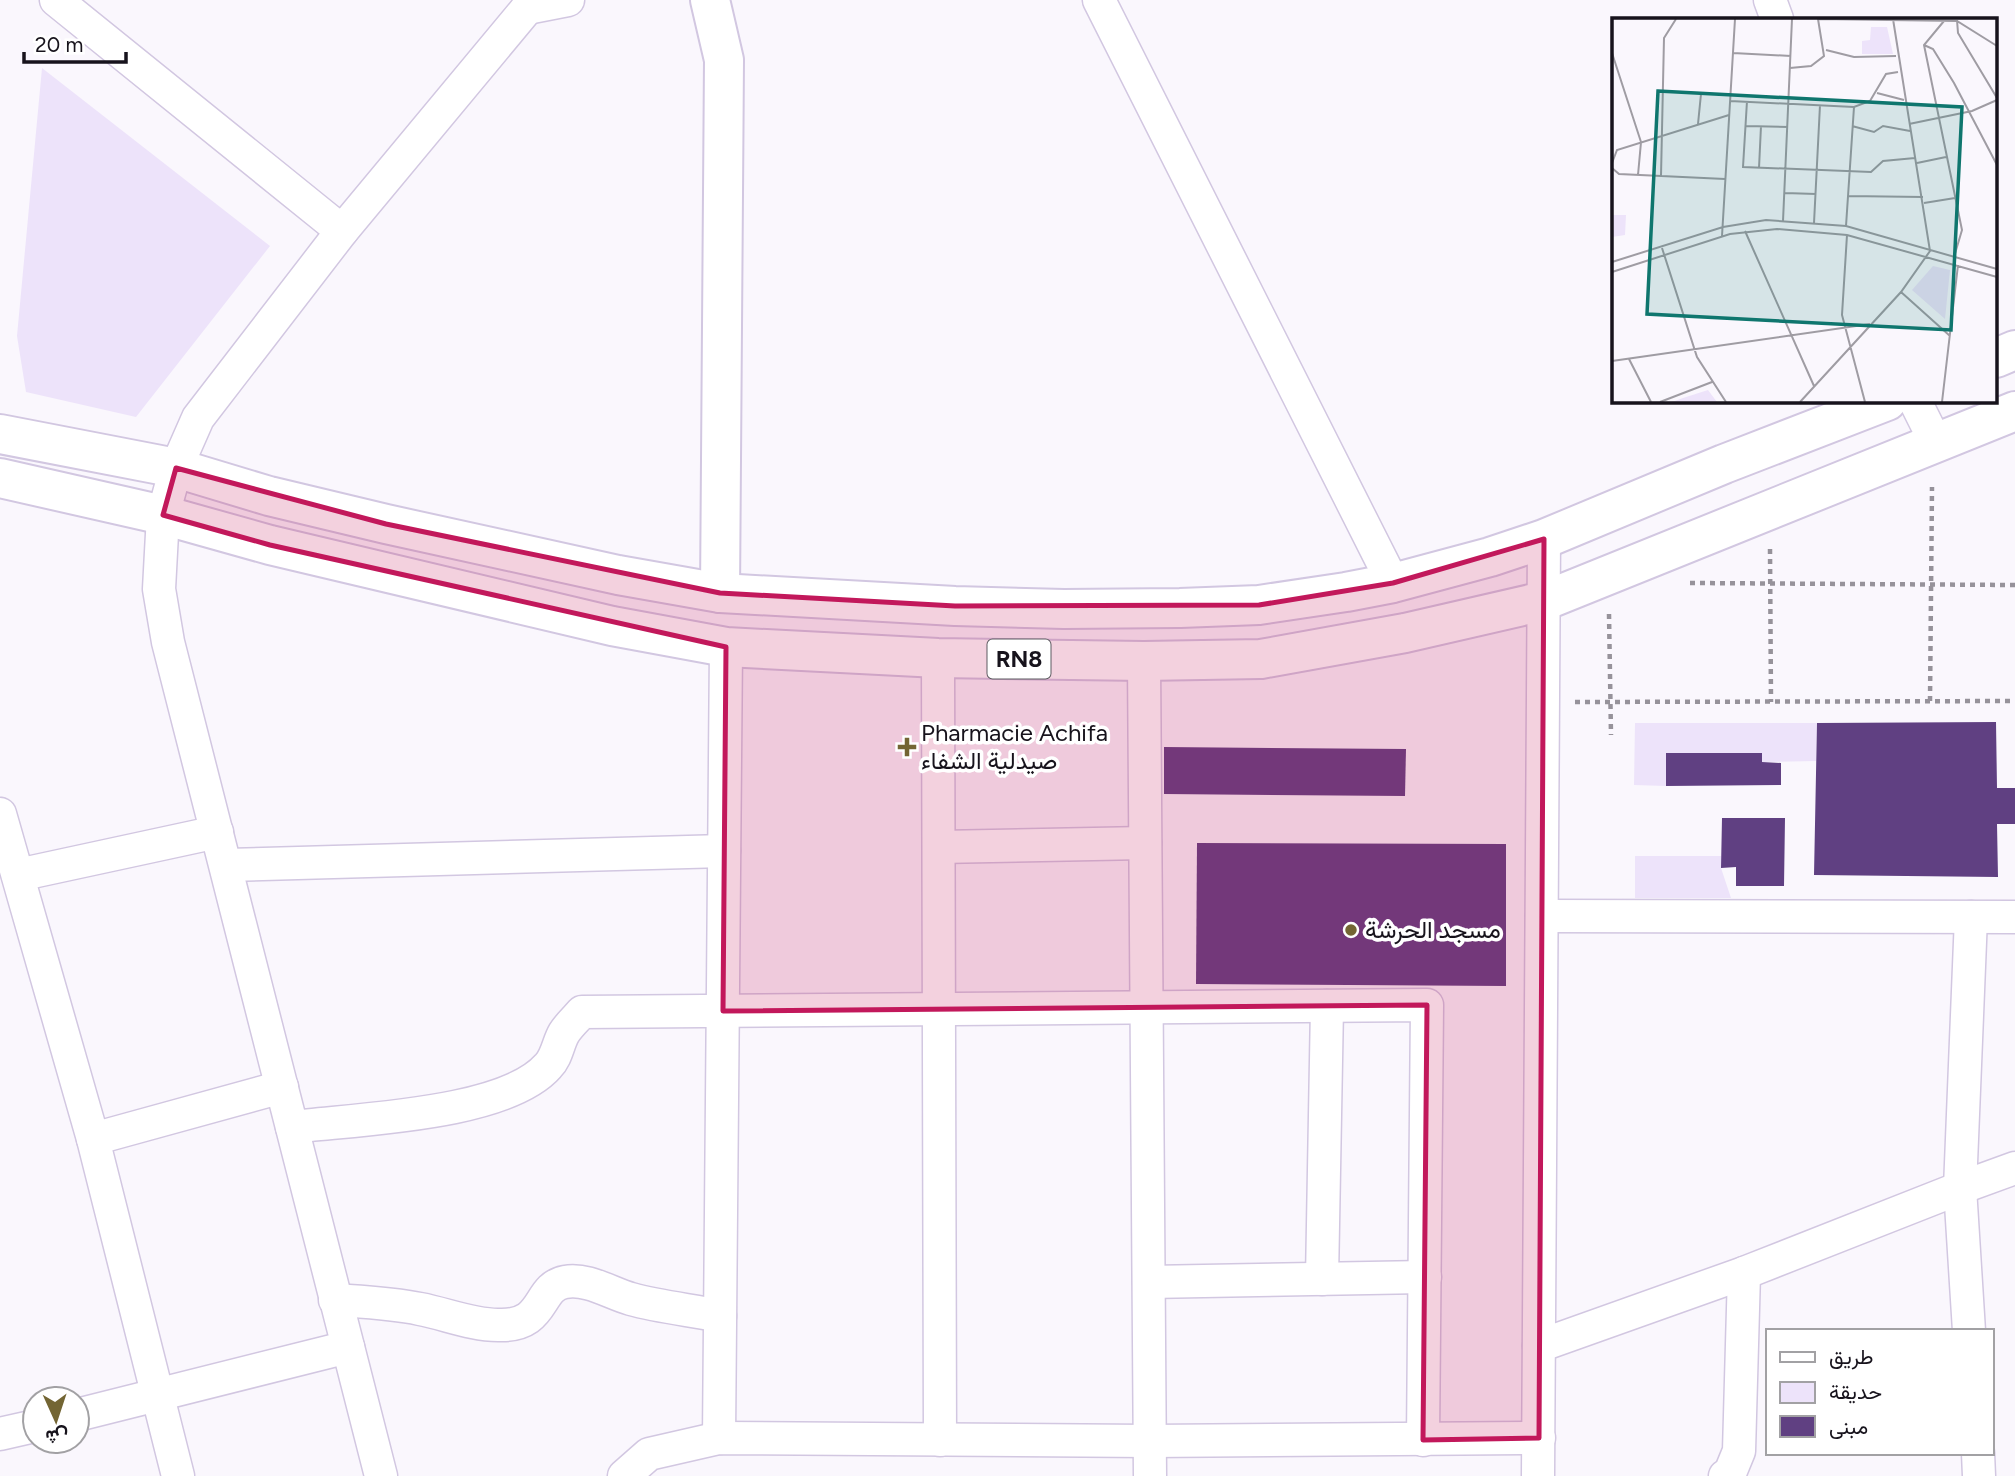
<svg xmlns="http://www.w3.org/2000/svg" width="2015" height="1476" viewBox="0 0 2015 1476" font-family="Figtree,Vazirmatn,sans-serif">
<style>
.green{fill:#ede3fa}
.building{fill:#604082}
.lines{fill:none;stroke-linecap:round;stroke-linejoin:round}
.minor-casing{stroke:#d2c7e1;stroke-width:35}
.tertiary-casing{stroke:#d2c7e1;stroke-width:42}
.primary-casing{stroke:#d2c7e1;stroke-width:42}
.path{stroke:#96929a;stroke-width:4.5;stroke-dasharray:5 5;stroke-linecap:butt}
.minor{stroke:#fff;stroke-width:32}
.tertiary{stroke:#fff;stroke-width:38}
.primary{stroke:#fff;stroke-width:38}
.marked{fill:#c2185b;fill-opacity:0.2;stroke:#c2185b;stroke-width:5;stroke-linejoin:round}
.poi-dot{fill:#736533;stroke:#fff;stroke-width:2.5}
.labels{text-anchor:middle;stroke-width:7;stroke-linejoin:round;paint-order:stroke}
.shield{fill:#fff;stroke:#5d5a60;stroke-width:2}
.shield-label{font-size:23px;font-weight:bold;fill:#17131c}
.poi-label{font-size:24px;fill:#17131c;stroke:#fff;text-anchor:start}
.inset-road{fill:none;stroke:#9f9ca3;stroke-width:2}
.view{fill:#0f766e;fill-opacity:0.15;stroke:#0f766e;stroke-width:3.5}
.inset-edge{fill:none;stroke:#17131c;stroke-width:3.5}
</style>
<rect width="100%" height="100%" fill="#faf7fd"/>
<g class="green">
<path d="M 42,68 L 270,246 L 136,417 L 26,392 L 17,336 Z"/>
<path d="M 1635,723 L 1817,723 L 1816,761 L 1762,762 L 1762,753 L 1667,753 L 1666,786 L 1634,785 Z"/>
<path d="M 1635,856 L 1721,856 L 1721,868 L 1731,898 L 1635,898 Z"/>
</g>
<g class="building">
<path d="M 1996,722 L 1997,788 L 2015,788 L 2015,824 L 1997,824 L 1998,877 L 1814,875 L 1817,723 Z"/>
<path d="M 1164,747 L 1406,749 L 1405,796 L 1164,794 Z"/>
<path d="M 1666,753 L 1762,753 L 1762,762 L 1781,763 L 1781,785 L 1666,786 Z"/>
<path d="M 1722,818 L 1785,818 L 1784,886 L 1736,886 L 1736,867 L 1721,868 Z"/>
<path d="M 1197,843 L 1506,844 L 1506,986 L 1196,984 Z"/>
</g>
<g class="lines">
<defs>
<g id="minor">
<path d="M 56,0 L 342,231"/>
<path d="M 1099,0 L 1393,583"/>
<path d="M 1770,0 L 1777,19"/>
<path d="M 527,8 L 568,0"/>
<path d="M 1915,401 L 1935,441"/>
<path d="M 938,658 L 940,1440"/>
<path d="M 1144,661 L 1150,1476"/>
<path d="M 0,814 L 93,1139 L 178,1476"/>
<path d="M 939,847 L 1145,843"/>
<path d="M 227,865 L 724,851"/>
<path d="M 18,875 L 217,832"/>
<path d="M 1542,916 L 2015,917"/>
<path d="M 292,1127 C 356,1119 505,1115 548,1066 C 557,1057 558,1043 564,1033 C 569,1025 576,1019 582,1012 L 1427,1005 L 1423,1440"/>
<path d="M 93,1139 L 282,1087"/>
<path d="M 1322,1279 L 1327,1006"/>
<path d="M 1149,1282 L 1425,1277"/>
<path d="M 335,1300 C 364,1302 392,1303 420,1309 C 446,1314 472,1325 498,1325 C 547,1327 536,1287 565,1282 C 588,1278 610,1293 631,1299 C 660,1307 691,1310 720,1316"/>
<path d="M 1969,1331 L 1960,1188 L 1971,917"/>
<path d="M 1539,1346 L 1744,1273 L 1960,1188 L 2015,1168"/>
<path d="M 77,1415 L 348,1347"/>
<path d="M 0,1434 L 35,1426"/>
<path d="M 719,1438 L 726,647"/>
<path d="M 1978,1453 L 1979,1476"/>
<path d="M 381,1476 L 168,642 L 159,589 L 163,515 L 176,468 L 198,418 L 342,231 L 534,0"/>
<path d="M 624,1476 L 649,1454 L 719,1438 L 1150,1441 L 1539,1438"/>
<path d="M 1538,1476 L 1544,539"/>
<path d="M 1725,1476 L 1730,1473 L 1739,1451 L 1744,1273"/>
</g>
<path id="tertiary" d="M 710,0 L 724,60 L 720,593"/>
<g id="primary">
<path d="M 1996,358 L 2015,350"/>
<path d="M 0,434 L 176,468 L 269,496 L 386,524 L 618,575 L 720,593 L 955,606 L 1064,609 L 1180,608 L 1259,605 L 1346,592 L 1393,583 L 1490,557 L 1544,539 L 1724,464 L 1887,401"/>
<path d="M 0,478 L 163,515 L 270,545 L 612,626 L 726,647 L 938,658 L 1144,661 L 1261,659 L 1405,633 L 1544,601 L 2015,411"/>
</g>
</defs>
<use href="#minor" class="minor-casing"/>
<use href="#tertiary" class="tertiary-casing"/>
<use href="#primary" class="primary-casing"/>
<g class="path">
<path d="M 1770,549 L 1771,702"/>
<path d="M 1690,583 L 2015,585"/>
<path d="M 1609,614 L 1611,735"/>
<path d="M 1930,701 L 1932,487"/>
<path d="M 1575,702 L 2015,701"/>
</g>
<use href="#minor" class="minor"/>
<use href="#tertiary" class="tertiary"/>
<use href="#primary" class="primary"/>
</g>
<path class="marked" d="M 176,468 L 386,524 L 720,593 L 955,606 L 1259,605 L 1393,583 L 1544,539 L 1539,1438 L 1423,1440 L 1427,1005 L 723,1011 L 726,647 L 270,545 L 163,515 Z"/>
<g class="poi-dot">
<path d="M903.5 736.5h7v7h7v7h-7v7h-7v-7h-7v-7h7z"/>
<circle cx="1351" cy="930" r="7"/>
</g>
<g class="labels">
<rect class="shield" x="987.5" y="639.5" width="63" height="39" rx="5"/>
<g class="shield-label">
<text x="1019" y="667">RN8</text>
</g>
<g class="poi-label">
<text x="921" y="741">Pharmacie Achifa<tspan x="921" dy="28">صيدلية الشفاء</tspan></text>
<text x="1365" y="938">مسجد الحرشة</text>
</g>
</g>
<g transform="translate(1612 18)">
<rect width="385" height="385" fill="#faf7fd"/>
<path d="M 259,9 L 275,9 L 281,36 L 250,36 L 250,23 L 258,22 ZM 0,197 L 14,197 L 13,217 L 0,219 ZM 321,248 L 338,252 L 333,301 L 300,272 ZM 96,372 L 105,384 L 60,384 L 71,380 Z" fill="#ede3fa"/>
<path class="inset-road" d="M 207,1 L 345,3 L 385,28M 345,2 L 346,15 L 385,80M 332,3 L 312,27 L 350,212 L 342,239M 312,27 L 321,31 L 342,65 L 385,147M 214,32 L 242,39 L 284,38M 0,35 L 29,124 L 26,157M 121,35 L 179,38M 178,50 L 199,48 L 212,38 L 206,1M 265,75 L 292,82M 118,83 L 242,89 L 258,83 L 274,56 L 286,54M 135,83 L 131,149 L 259,154 L 271,143 L 303,140M 86,106 L 89,76 L 118,76M 297,106 L 360,93 L 385,82M 134,108 L 176,109M 240,108 L 262,114 L 271,108 L 298,113M 0,145 L 5,132 L 117,97M 305,145 L 334,139M 0,150 L 7,156 L 113,161M 147,150 L 149,108M 49,158 L 52,20 L 64,1M 173,175 L 204,176M 236,178 L 311,179M 312,185 L 343,180M 171,203 L 180,1M 202,205 L 208,87M 234,208 L 242,89M 133,213 L 202,368M 235,217 L 230,297 L 253,384M 110,218 L 123,1M 50,230 L 85,339 L 114,384M 0,244 L 111,209 L 154,202 L 234,208 L 385,251M 0,254 L 118,216 L 165,211 L 235,217 L 385,259M 289,274 L 338,318M 17,341 L 39,384M 0,343 L 258,306M 48,384 L 100,364M 188,384 L 289,274 L 318,233 L 281,1M 330,384 L 346,247"/>
<path class="view" d="M 46,73 L 350,89 L 339,312 L 35,296 Z"/>
<rect width="385" height="385" class="inset-edge"/>
</g>
<rect x="1766" y="1329" width="228" height="126" fill="#ffffff" stroke="#a2a1a4" stroke-width="2"/>
<rect x="1780" y="1352" width="35" height="10" fill="#ffffff" stroke="#a2a1a4" stroke-width="2"/>
<text x="1829" y="1364" font-size="21" fill="#17131c">طريق</text>
<rect x="1780" y="1382" width="35" height="21" fill="#ede3fa" stroke="#a2a1a4" stroke-width="2"/>
<text x="1829" y="1399" font-size="21" fill="#17131c">حديقة</text>
<rect x="1780" y="1416" width="35" height="21" fill="#604082" stroke="#a2a1a4" stroke-width="2"/>
<text x="1829" y="1434" font-size="21" fill="#17131c">مبنى</text>
<g transform="translate(56 1420) rotate(177)"><circle r="33" fill="#ffffff" stroke="#a2a1a4" stroke-width="2"/>
<path d="M0-5L12 26L0 18L-12 26Z" fill="#736533"/>
<text y="-10" font-size="19" font-weight="bold" text-anchor="middle" fill="#17131c">ش</text>
</g>
<path d="M24 52v10h102v-10" fill="none" stroke="#17131c" stroke-width="3.5"/>
<text x="35" y="52" font-size="21" fill="#17131c" stroke="#ffffff" stroke-width="5" paint-order="stroke">20 m</text>
</svg>
